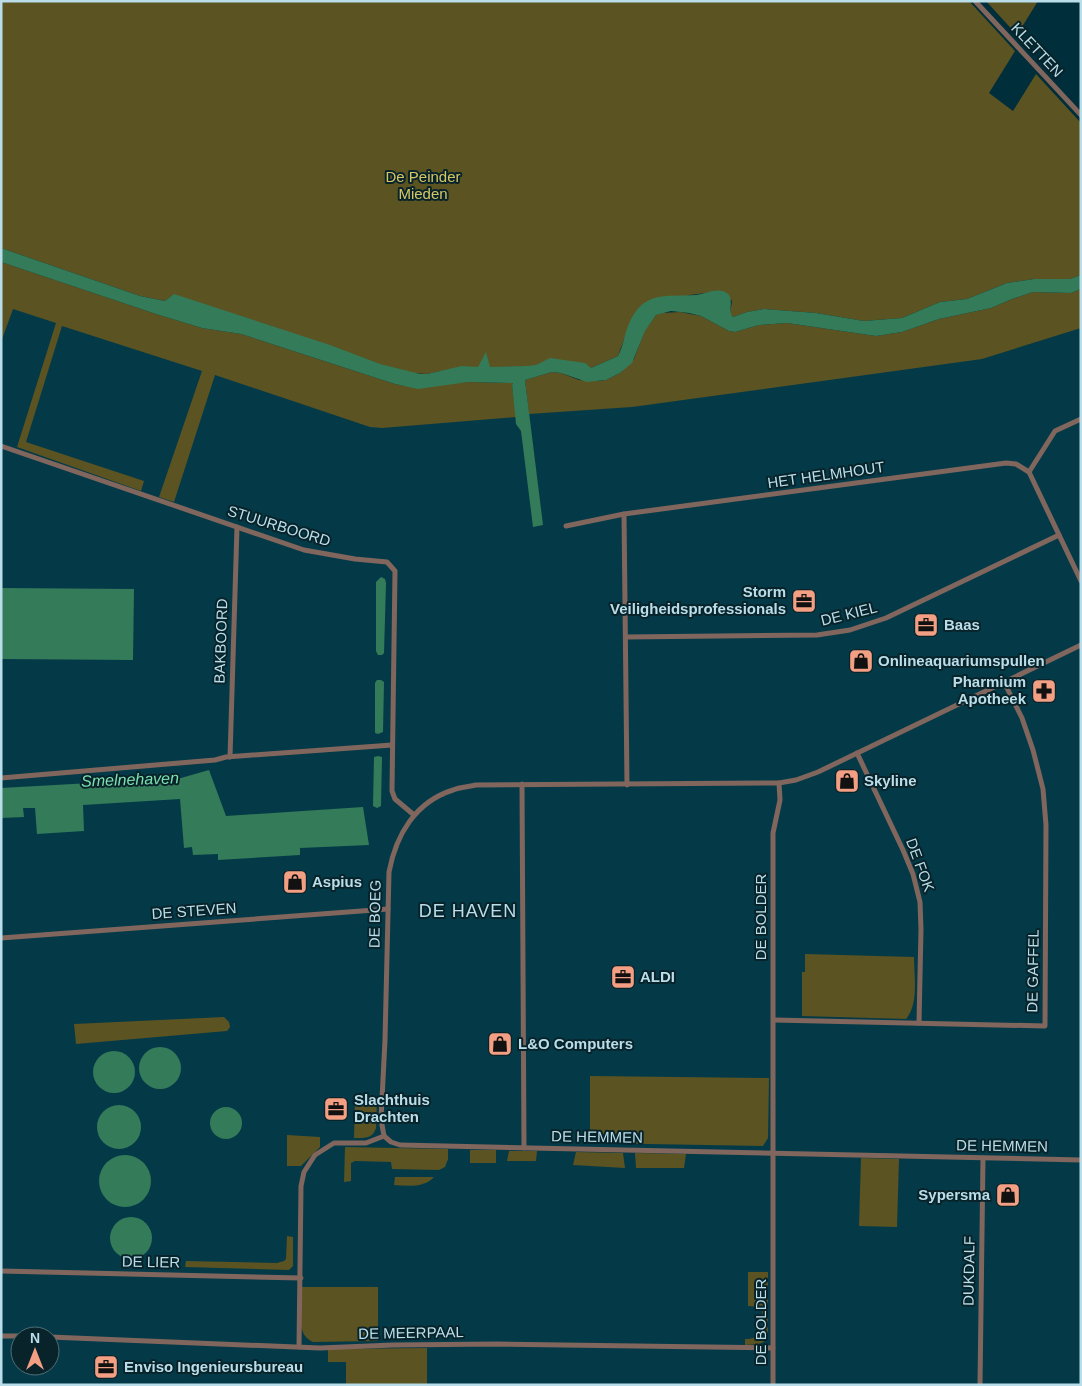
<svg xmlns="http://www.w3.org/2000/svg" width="1082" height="1386" viewBox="0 0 1082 1386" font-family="Arial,sans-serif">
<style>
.built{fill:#043a48;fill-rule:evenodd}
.green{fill:#5b5321}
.water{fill:#347b59}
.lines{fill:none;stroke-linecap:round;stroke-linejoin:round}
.minor{stroke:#81665d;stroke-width:5}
.labels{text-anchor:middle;stroke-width:4;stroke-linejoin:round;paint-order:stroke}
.street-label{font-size:15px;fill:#b9deea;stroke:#09232a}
.park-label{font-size:15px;fill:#d6c664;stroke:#09232a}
.poi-label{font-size:15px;font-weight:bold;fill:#b9deea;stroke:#09232a;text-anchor:start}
.water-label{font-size:16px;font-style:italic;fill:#7de1ae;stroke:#09232a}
.quarter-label{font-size:18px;letter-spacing:1px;fill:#b9deea;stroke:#09232a}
</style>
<rect width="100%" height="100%" fill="#002e3a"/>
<path class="built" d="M 1,295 L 376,417 L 600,405 L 1081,318 L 1081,1385 L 1,1385 ZM 20,1336 L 50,1336 L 50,1366 L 20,1366 Z"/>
<g class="green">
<path d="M 1,1 L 969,1 L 1015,51 L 989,93 L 1013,111 L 1036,74 L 1081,123 L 1081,275 L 1070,279 L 1034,279 L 1007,283 L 967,299 L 940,302 L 902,318 L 864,321 L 816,313 L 764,309 L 747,312 L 733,317 L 730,314 L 732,301 L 721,291 L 690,295 L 632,318 L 618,356 L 591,368 L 540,366 L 446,370 L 427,374 L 395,372 L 172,296 L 165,301 L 140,296 L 1,248 Z"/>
<path d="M 986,1 L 1038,1 L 1017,35 Z"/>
<path d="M 1,262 L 156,314 L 202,328 L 241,334 L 395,384 L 405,386 L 468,382 L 513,383 L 512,385 L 516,417 L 382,428 L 370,427 L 215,375 L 174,502 L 159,497 L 202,371 L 62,326 L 26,442 L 144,481 L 141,491 L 17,447 L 56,323 L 13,309 L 1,342 Z"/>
<path d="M 1081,289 L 1081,328 L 982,359 L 632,407 L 529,414 L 525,380 L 552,372 L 561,373 L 579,380 L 599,381 L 606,380 L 620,373 L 634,359 L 645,330 L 656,315 L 662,313 L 680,312 L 701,316 L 729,331 L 735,332 L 759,325 L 787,323 L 876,336 L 902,332 L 939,319 L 991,308 L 1012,299 L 1033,292 L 1071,293 Z"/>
<path d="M 805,954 L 914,957 C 914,976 919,1004 906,1019 L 802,1016 L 802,972 L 805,972 Z"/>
<path d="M 224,1017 L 229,1022 L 230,1027 L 227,1031 L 76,1044 L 74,1024 Z"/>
<path d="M 590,1076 L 769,1078 L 768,1138 L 763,1146 L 590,1143 Z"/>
<path d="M 355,1097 L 377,1098 L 376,1128 C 373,1139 364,1138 354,1138 Z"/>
<path d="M 287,1135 L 320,1137 L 320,1147 L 301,1166 L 287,1166 Z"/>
<path d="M 345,1147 L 448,1149 L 448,1159 L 445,1167 L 439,1170 L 392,1169 L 391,1162 L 355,1161 L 351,1163 L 351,1181 L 344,1182 Z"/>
<rect x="470" y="1150" width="26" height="13"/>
<path d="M 509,1151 L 537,1151 L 536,1161 L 507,1161 Z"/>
<path d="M 576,1152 L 623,1153 L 625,1168 L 573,1165 Z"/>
<path d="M 635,1153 L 686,1154 L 684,1168 L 636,1168 Z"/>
<path d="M 861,1158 L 899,1159 L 897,1227 L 859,1226 Z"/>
<path d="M 395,1177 L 434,1177 C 424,1188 408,1186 394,1185 Z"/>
<path d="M 287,1236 L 293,1237 L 293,1266 L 289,1270 L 185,1267 L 186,1261 L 277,1263 L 284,1261 L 286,1259 Z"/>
<path d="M 748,1272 L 768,1272 L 768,1336 C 764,1346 754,1344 745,1345 L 745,1339 C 768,1339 762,1324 762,1307 L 748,1306 Z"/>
<path d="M 301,1287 L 378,1287 L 378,1341 L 313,1342 C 294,1334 301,1304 301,1287 Z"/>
<path d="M 427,1348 L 427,1385 L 346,1385 L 346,1362 L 328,1362 L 328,1349 Z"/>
</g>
<g class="water">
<path d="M 1,248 L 140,296 L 165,301 L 174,294 L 330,345 L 380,364 L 420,374 L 427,374 L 462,366 L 478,367 L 486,352 L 490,367 L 527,366 L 536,365 L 550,358 L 585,363 L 591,368 L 618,356 C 623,347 624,336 628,326 C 642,290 665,297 696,295 C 705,294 718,287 727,293 C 735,299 727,311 733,317 L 747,312 L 764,309 L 816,313 L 864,321 L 902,318 L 940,302 L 967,299 L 1007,283 L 1034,279 L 1070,279 L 1081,275 L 1081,289 L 1071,293 L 1033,292 L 1012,299 L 991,308 L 939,319 L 902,332 L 876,336 L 787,323 L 759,325 L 735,332 L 729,331 L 701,316 L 689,313 L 671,311 L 656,315 L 645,331 L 632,363 L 620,373 L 606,380 L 587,382 L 561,373 L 552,372 L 525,380 L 543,525 L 533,527 L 521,431 L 516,424 L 512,385 L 513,383 L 468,382 L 418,389 L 395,384 L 241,334 L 202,328 L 156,314 L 1,262 Z"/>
<path d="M 381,577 L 385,579 L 386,583 L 384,653 L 382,655 L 378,655 L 376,651 L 376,582 Z"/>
<path d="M 1,588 L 134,589 L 133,660 L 1,659 Z"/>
<path d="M 377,680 L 381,680 L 384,682 L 383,732 L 378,734 L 375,733 L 375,683 Z"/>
<path d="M 378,756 L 382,757 L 381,806 L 377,808 L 373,806 L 374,757 Z"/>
<path d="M 209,770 L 226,816 L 363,807 L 369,845 L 300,848 L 300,855 L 218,860 L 218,854 L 193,855 L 192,847 L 184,848 L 180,799 L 83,805 L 84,831 L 37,834 L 35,808 L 23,808 L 24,817 L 1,818 L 1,788 L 181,778 Z"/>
<circle cx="160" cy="1068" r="21"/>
<circle cx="114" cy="1072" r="21"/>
<circle cx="119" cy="1127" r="22"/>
<circle cx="226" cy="1123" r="16"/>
<circle cx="125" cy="1181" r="26"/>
<circle cx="131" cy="1238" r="21"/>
</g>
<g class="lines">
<g class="minor">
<path d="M 975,1 L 1081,115"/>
<path d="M 1,446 L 304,550 L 355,559 L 387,562 L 395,571 L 392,791 L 395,799 L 414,815"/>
<path d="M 1029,472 L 1055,431 L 1081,419"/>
<path d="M 624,514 L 627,785"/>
<path d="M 566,526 L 624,514 L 1006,463 L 1016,464 L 1029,472 L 1081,581"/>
<path d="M 626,637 L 817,635 L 850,630 L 886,618 L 1059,535"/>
<path d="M 857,753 L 903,850 L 913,874 L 920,902 L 921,929 L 919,1023"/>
<path d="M 230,757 L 237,527"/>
<path d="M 1,778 L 215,760 L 226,757 L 392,745"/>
<path d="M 522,784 L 524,1148"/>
<path d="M 1,938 L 388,909"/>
<path d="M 774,1020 L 1045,1026 L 1046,825 L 1043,789 L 1033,750 L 1022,718 L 1004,682"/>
<path d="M 384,1136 L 381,1119 L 385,1040 L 389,872 C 396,835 415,802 453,790 C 460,787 468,787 476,785 L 779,783"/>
<path d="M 1,1271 L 301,1278"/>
<path d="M 1,1336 L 20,1336"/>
<path d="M 50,1337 L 320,1348 L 393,1345 L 497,1344 L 773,1348"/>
<path d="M 299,1347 L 301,1186 L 304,1172 L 315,1155 L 334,1143 L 366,1143 L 384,1136 L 391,1142 L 400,1145 L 1081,1160"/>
<path d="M 773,1385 L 773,833 L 780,800 L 779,783 L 796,780 L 818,772 L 1081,645"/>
<path d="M 980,1385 L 983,1158"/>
</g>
</g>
<defs>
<symbol id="office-square" viewBox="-11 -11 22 22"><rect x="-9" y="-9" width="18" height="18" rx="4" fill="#f39f83" stroke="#09232a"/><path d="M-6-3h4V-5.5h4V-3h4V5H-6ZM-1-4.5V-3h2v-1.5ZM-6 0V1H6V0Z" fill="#111"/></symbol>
<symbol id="shop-square" viewBox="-11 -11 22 22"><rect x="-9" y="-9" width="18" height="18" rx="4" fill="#f39f83" stroke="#09232a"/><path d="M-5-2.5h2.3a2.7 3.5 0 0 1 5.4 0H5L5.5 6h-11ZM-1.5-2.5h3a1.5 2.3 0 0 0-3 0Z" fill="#111"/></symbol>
<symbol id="pharmacy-square" viewBox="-11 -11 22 22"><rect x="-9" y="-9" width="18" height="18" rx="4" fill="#f39f83" stroke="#09232a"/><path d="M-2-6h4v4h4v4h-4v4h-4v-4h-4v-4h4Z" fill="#111"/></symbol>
</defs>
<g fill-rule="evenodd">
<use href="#office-square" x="790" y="587" width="28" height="28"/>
<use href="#office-square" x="912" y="611" width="28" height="28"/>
<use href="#shop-square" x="847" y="647" width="28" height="28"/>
<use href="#pharmacy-square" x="1030" y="677" width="28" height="28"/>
<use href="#shop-square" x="833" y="767" width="28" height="28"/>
<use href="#shop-square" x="281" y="868" width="28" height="28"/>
<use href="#office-square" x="609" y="963" width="28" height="28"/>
<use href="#shop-square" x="486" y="1030" width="28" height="28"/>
<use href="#office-square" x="322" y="1095" width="28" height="28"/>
<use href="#shop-square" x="994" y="1181" width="28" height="28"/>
<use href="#office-square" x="92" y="1353" width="28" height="28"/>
</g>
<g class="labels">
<g class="street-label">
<text transform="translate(1037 50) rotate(47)" y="5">KLETTEN</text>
<text transform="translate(826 475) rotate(-8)" y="5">HET HELMHOUT</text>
<text transform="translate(279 526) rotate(17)" y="5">STUURBOORD</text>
<text transform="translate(849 614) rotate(-14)" y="5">DE KIEL</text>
<text transform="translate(221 641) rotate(-88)" y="5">BAKBOORD</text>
<text transform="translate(920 865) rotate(70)" y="5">DE FOK</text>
<text transform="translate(194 911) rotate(-4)" y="5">DE STEVEN</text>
<text transform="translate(375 914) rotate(-89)" y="5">DE BOEG</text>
<text transform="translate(761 917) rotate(-90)" y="5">DE BOLDER</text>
<text transform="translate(1033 971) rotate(-89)" y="5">DE GAFFEL</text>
<text transform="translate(597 1137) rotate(1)" y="5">DE HEMMEN</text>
<text transform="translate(1002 1146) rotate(1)" y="5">DE HEMMEN</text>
<text transform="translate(151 1262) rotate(1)" y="5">DE LIER</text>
<text transform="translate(969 1271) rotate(-89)" y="5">DUKDALF</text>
<text transform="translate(761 1322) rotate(-90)" y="5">DE BOLDER</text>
<text transform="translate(411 1333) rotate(-1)" y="5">DE MEERPAAL</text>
</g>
<g class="park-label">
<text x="423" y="182">De Peinder<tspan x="423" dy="17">Mieden</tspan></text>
</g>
<g class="poi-label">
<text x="786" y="597" text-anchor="end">Storm<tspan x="786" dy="17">Veiligheidsprofessionals</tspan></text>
<text x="944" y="630">Baas</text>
<text x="878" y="666">Onlineaquariumspullen</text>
<text x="1026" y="687" text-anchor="end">Pharmium<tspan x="1026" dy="17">Apotheek</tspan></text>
<text x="864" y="786">Skyline</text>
<text x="312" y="887">Aspius</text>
<text x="640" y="982">ALDI</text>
<text x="518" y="1049">L&amp;O Computers</text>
<text x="354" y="1105">Slachthuis<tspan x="354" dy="17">Drachten</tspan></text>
<text x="990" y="1200" text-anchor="end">Sypersma</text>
<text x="124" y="1372">Enviso Ingenieursbureau</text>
</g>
<g class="water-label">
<text transform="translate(130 779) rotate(-2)" y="6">Smelnehaven</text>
</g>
<g class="quarter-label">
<text x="468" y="917">DE HAVEN</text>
</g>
</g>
<rect width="1082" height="1386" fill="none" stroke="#b9deea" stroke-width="5"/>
<g transform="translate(35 1351)"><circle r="24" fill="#09232a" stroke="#4f6e77"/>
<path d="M0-4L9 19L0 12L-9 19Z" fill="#f39f83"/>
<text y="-8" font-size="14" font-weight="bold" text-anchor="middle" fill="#b9deea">N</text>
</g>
</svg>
